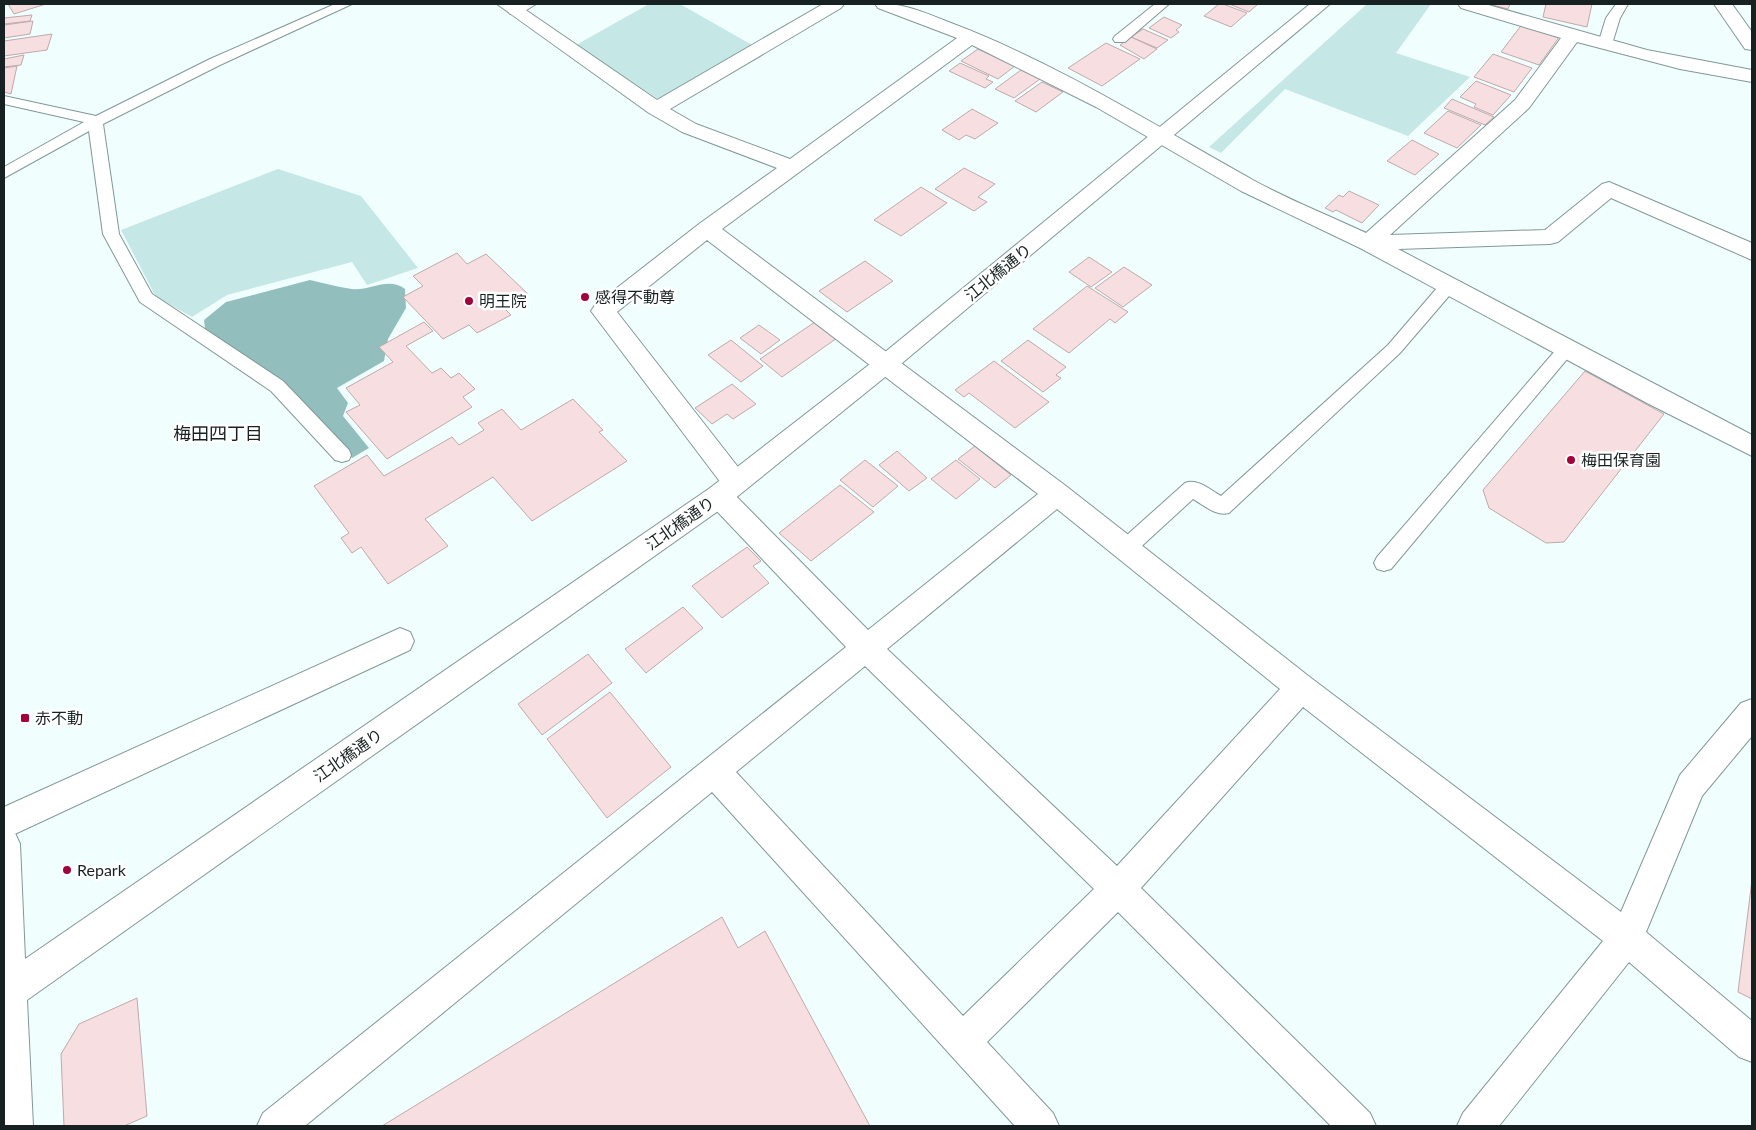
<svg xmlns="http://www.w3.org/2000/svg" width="1756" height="1130" viewBox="0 0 1756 1130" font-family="Lato,'Noto Sans JP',sans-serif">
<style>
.green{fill:#c5e7e6}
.forest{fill:#92bfbd}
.building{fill:#f7dfe1;stroke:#bfa9ab}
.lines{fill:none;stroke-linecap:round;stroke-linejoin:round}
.lane-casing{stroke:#819897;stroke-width:2}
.street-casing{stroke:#819897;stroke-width:2}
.secondary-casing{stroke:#819897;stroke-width:2}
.lane{fill:#fff;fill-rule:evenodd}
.street{fill:#fff;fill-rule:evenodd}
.secondary{fill:#fff;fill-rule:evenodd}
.poi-dot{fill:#a1023b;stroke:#fff;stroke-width:2}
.labels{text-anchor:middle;stroke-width:5;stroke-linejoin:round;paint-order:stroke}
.street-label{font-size:16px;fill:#182121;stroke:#fff}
.poi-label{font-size:16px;fill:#182121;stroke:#fff;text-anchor:start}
.neighbourhood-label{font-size:18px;fill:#182121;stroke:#fff}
</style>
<rect width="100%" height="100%" fill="#f0fffe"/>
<g class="green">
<path d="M 649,4 L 680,4 L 752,45 L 658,99 L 576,45 Z"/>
<path d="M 1367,4 L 1431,4 L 1396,53 L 1470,77 L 1408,136 L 1285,89 L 1221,153 L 1209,147 Z"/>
<path d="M 278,169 L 361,196 L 418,268 L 367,285 L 352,262 L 227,295 L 192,317 L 156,297 L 121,230 Z"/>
</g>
<path class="forest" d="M 310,280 C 324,283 338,287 352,289 C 370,291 389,276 405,289 L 406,308 L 388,339 L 384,361 L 337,388 L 348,403 L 343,416 L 369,448 L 352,458 L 281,381 L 205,329 L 204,320 L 226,302 Z"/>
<g class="building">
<path d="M 8,4 L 46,4 L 14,14 Z"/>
<path d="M 1219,4 L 1223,4 L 1247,13 L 1231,27 L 1204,16 Z"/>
<path d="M 1229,4 L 1258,4 L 1249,12 Z"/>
<path d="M 1488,4 L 1510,4 L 1508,9 Z"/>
<path d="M 1546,4 L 1592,4 L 1587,27 L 1543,17 Z"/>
<path d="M 32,15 L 30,21 L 4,24 L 4,18 Z"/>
<path d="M 1164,17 L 1182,25 L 1176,30 L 1179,32 L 1171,38 L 1149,28 Z"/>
<path d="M 33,21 L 30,34 L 4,38 L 4,25 Z"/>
<path d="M 1523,23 L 1560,36 L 1539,65 L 1501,52 Z"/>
<path d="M 1143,29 L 1168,40 L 1157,48 L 1131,37 Z"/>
<path d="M 52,34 L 47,50 L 4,56 L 4,41 Z"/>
<path d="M 1131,37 L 1157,49 L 1144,59 L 1120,45 Z"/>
<path d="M 1106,43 L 1140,59 L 1102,86 L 1068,68 Z"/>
<path d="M 978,49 L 1015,66 L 998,79 L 961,61 Z"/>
<path d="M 1493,54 L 1532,68 L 1514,92 L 1474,77 Z"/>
<path d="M 24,55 L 21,65 L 4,67 L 4,59 Z"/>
<path d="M 960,63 L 989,76 L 986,79 L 993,82 L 985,88 L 949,71 Z"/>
<path d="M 17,66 L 11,94 L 4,92 L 4,68 Z"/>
<path d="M 1021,70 L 1040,79 L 1014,98 L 995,89 Z"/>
<path d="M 1476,81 L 1511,95 L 1493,115 L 1474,107 L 1476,104 L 1460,97 Z"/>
<path d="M 1042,82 L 1063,92 L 1036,112 L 1015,101 Z"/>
<path d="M 1452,99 L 1494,117 L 1485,125 L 1444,108 Z"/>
<path d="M 972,109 L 998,123 L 975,139 L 966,135 L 959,140 L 942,130 Z"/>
<path d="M 1448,111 L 1481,125 L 1457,148 L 1424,133 Z"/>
<path d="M 1412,140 L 1439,154 L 1415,175 L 1387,161 Z"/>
<path d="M 964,168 L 995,184 L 978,197 L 987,202 L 974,211 L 935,189 Z"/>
<path d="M 921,187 L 947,203 L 901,236 L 874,220 Z"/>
<path d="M 1349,191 L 1379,205 L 1362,223 L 1336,210 L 1333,212 L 1325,208 L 1339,195 L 1343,197 Z"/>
<path d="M 457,253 L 467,264 L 486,254 L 528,294 L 503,307 L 511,315 L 477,333 L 469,325 L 443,339 L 403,297 L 423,286 L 413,276 Z"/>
<path d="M 1089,257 L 1112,272 L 1091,287 L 1069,272 Z"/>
<path d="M 865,261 L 893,281 L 847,312 L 819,291 Z"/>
<path d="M 1124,267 L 1152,285 L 1123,307 L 1095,288 Z"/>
<path d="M 1087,286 L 1128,312 L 1115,323 L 1110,319 L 1069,353 L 1033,329 Z"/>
<path d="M 424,322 L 433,331 L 406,346 L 432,373 L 441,368 L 451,378 L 459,373 L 475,389 L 463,397 L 472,407 L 387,459 L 346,412 L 360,405 L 346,388 L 393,362 L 379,347 Z"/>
<path d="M 815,322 L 837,338 L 782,377 L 760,359 Z"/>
<path d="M 759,325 L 780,340 L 761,354 L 740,338 Z"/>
<path d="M 731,340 L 763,366 L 741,382 L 708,355 Z"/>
<path d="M 1028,340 L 1066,367 L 1056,375 L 1061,378 L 1043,392 L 1001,361 Z"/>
<path d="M 994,361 L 1049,402 L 1015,428 L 969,393 L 964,397 L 955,390 Z"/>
<path d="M 1585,371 L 1664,414 L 1564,542 L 1546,543 L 1489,508 L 1483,490 Z"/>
<path d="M 732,384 L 756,404 L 733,419 L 727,414 L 712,424 L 695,408 Z"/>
<path d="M 573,399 L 603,430 L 599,432 L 627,461 L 532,521 L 493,477 L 425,519 L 448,546 L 388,584 L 361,547 L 352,553 L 341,538 L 349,533 L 314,486 L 367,455 L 384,476 L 452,437 L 459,445 L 484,430 L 478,423 L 502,409 L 521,430 Z"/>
<path d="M 975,446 L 1011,475 L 995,488 L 958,459 Z"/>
<path d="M 897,451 L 927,478 L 909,491 L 879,465 Z"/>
<path d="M 865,460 L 898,486 L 873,507 L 840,480 Z"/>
<path d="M 956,460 L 980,479 L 956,499 L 931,479 Z"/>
<path d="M 840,485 L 874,512 L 811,561 L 779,533 Z"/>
<path d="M 747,547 L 761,561 L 753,566 L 769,583 L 722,618 L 692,586 Z"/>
<path d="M 683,607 L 703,628 L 646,673 L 625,649 Z"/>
<path d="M 588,654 L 612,683 L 542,735 L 518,704 Z"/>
<path d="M 610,692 L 671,767 L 607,818 L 547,739 Z"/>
<path d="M 1752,880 L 1752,999 L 1738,992 Z"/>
<path d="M 722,917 L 738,948 L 765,931 L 870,1126 L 382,1126 Z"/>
<path d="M 137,998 L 147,1116 L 124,1126 L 64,1126 L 61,1054 L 79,1024 Z"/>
</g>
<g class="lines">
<defs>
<g id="lane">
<path d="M 335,4 L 352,4 L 220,65 L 103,124 L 119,234 L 152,294 L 283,381 L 349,450 L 351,455 L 349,460 L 342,462 L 335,460 L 271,391 L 140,302 L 103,234 L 89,131 L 4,178 L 4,167 L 84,122 L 4,104 L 4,96 L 96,116 L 210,59 Z"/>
<path d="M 520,4 L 536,4 L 520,14 L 510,14 L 508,11 Z"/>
<path d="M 1155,4 L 1169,4 L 1125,42 L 1115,42 L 1113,39 L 1115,36 Z"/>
<path d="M 1616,4 L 1628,4 L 1620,18 L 1612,44 L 1610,47 L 1600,47 L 1598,44 L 1606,18 Z"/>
<path d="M 1449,279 L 1455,281 L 1457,285 L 1455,289 L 1400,353 L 1229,513 C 1216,517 1204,505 1193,499 L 1132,555 L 1125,557 L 1118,555 L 1115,549 L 1118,543 L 1185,483 C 1198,478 1210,490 1221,496 L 1388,345 L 1443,281 Z"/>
<path d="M 1567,342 L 1573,344 L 1576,348 L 1573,352 L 1391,569 L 1384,571 L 1377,569 L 1374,563 L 1377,557 L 1561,344 Z"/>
</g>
<g id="street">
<path d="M 497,4 L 517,4 L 657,100 L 823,4 L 844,4 L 841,8 L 670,109 L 696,124 L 790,159 L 957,38 L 878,8 L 875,4 C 903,2 925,13 951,23 C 1057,63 1154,125 1253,180 C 1289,200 1328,215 1366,233 L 1515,100 L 1561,38 L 1461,8 L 1458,4 L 1485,4 L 1647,50 L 1752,70 L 1752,82 L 1680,69 L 1577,42 L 1529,108 L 1390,235 L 1545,230 L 1602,184 L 1609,182 L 1752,243 L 1752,260 L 1611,198 L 1558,242 L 1550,244 L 1398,249 L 1752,435 L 1752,456 L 1647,403 L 1360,248 L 1241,191 L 1096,107 L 972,45 L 722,229 L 1066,486 L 1311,678 L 1621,912 L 1680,775 L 1741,703 L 1752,699 L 1752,736 L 1702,796 L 1646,932 L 1752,1021 L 1752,1062 L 1739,1057 L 1629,962 L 1499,1126 L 1457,1126 L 1463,1113 L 1603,941 L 1303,707 L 1141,888 L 1370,1113 L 1376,1126 L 1331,1126 L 1118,912 L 987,1042 L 1053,1113 L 1059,1126 L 1015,1126 L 712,792 L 305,1126 L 257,1126 L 263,1113 L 846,647 L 710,504 L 706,496 L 710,488 L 719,485 L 724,487 L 591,311 L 595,305 L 699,224 L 777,168 L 682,132 L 649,113 ZM 707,240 L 1038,494 L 868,630 L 732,492 L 736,493 L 745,490 L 749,483 L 745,476 L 617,312 ZM 1057,509 L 1280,689 L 1117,866 L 887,649 ZM 865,666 L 1094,889 L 963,1016 L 736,772 Z"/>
<path d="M 1714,4 L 1732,4 L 1752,32 L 1752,50 L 1745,49 Z"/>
<path d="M 400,628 L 410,632 L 414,641 L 410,650 L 4,839 L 4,807 Z"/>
</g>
<path id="secondary" d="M 1310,4 L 1330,4 L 895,369 L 728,504 L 27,1000 L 33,1126 L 4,1126 L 4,828 L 15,833 L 20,844 L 25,959 L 710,488 L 879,357 Z"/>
</defs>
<use href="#lane" class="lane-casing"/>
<use href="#street" class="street-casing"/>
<use href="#secondary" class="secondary-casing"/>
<use href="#lane" class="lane"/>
<use href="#street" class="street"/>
<use href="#secondary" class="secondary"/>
</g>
<g class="poi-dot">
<circle cx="585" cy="297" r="5"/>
<circle cx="469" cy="301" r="5"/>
<circle cx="1571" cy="460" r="5"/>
<rect x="20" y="713" width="10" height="10" rx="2.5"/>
<circle cx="67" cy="870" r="5"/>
</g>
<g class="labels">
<g class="street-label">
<text transform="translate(998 272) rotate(-39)" y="6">江北橋通り</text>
<text transform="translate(680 523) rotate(-35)" y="6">江北橋通り</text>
<text transform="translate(348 755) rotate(-35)" y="6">江北橋通り</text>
</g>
<g class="poi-label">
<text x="595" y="303">感得不動尊</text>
<text x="479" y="307">明王院</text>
<text x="1581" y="466">梅田保育園</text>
<text x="35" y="724">赤不動</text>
<text x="77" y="876">Repark</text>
</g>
<g class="neighbourhood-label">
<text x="218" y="440">梅田四丁目</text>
</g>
</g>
<rect width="1756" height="1130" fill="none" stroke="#182121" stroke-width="10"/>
</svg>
